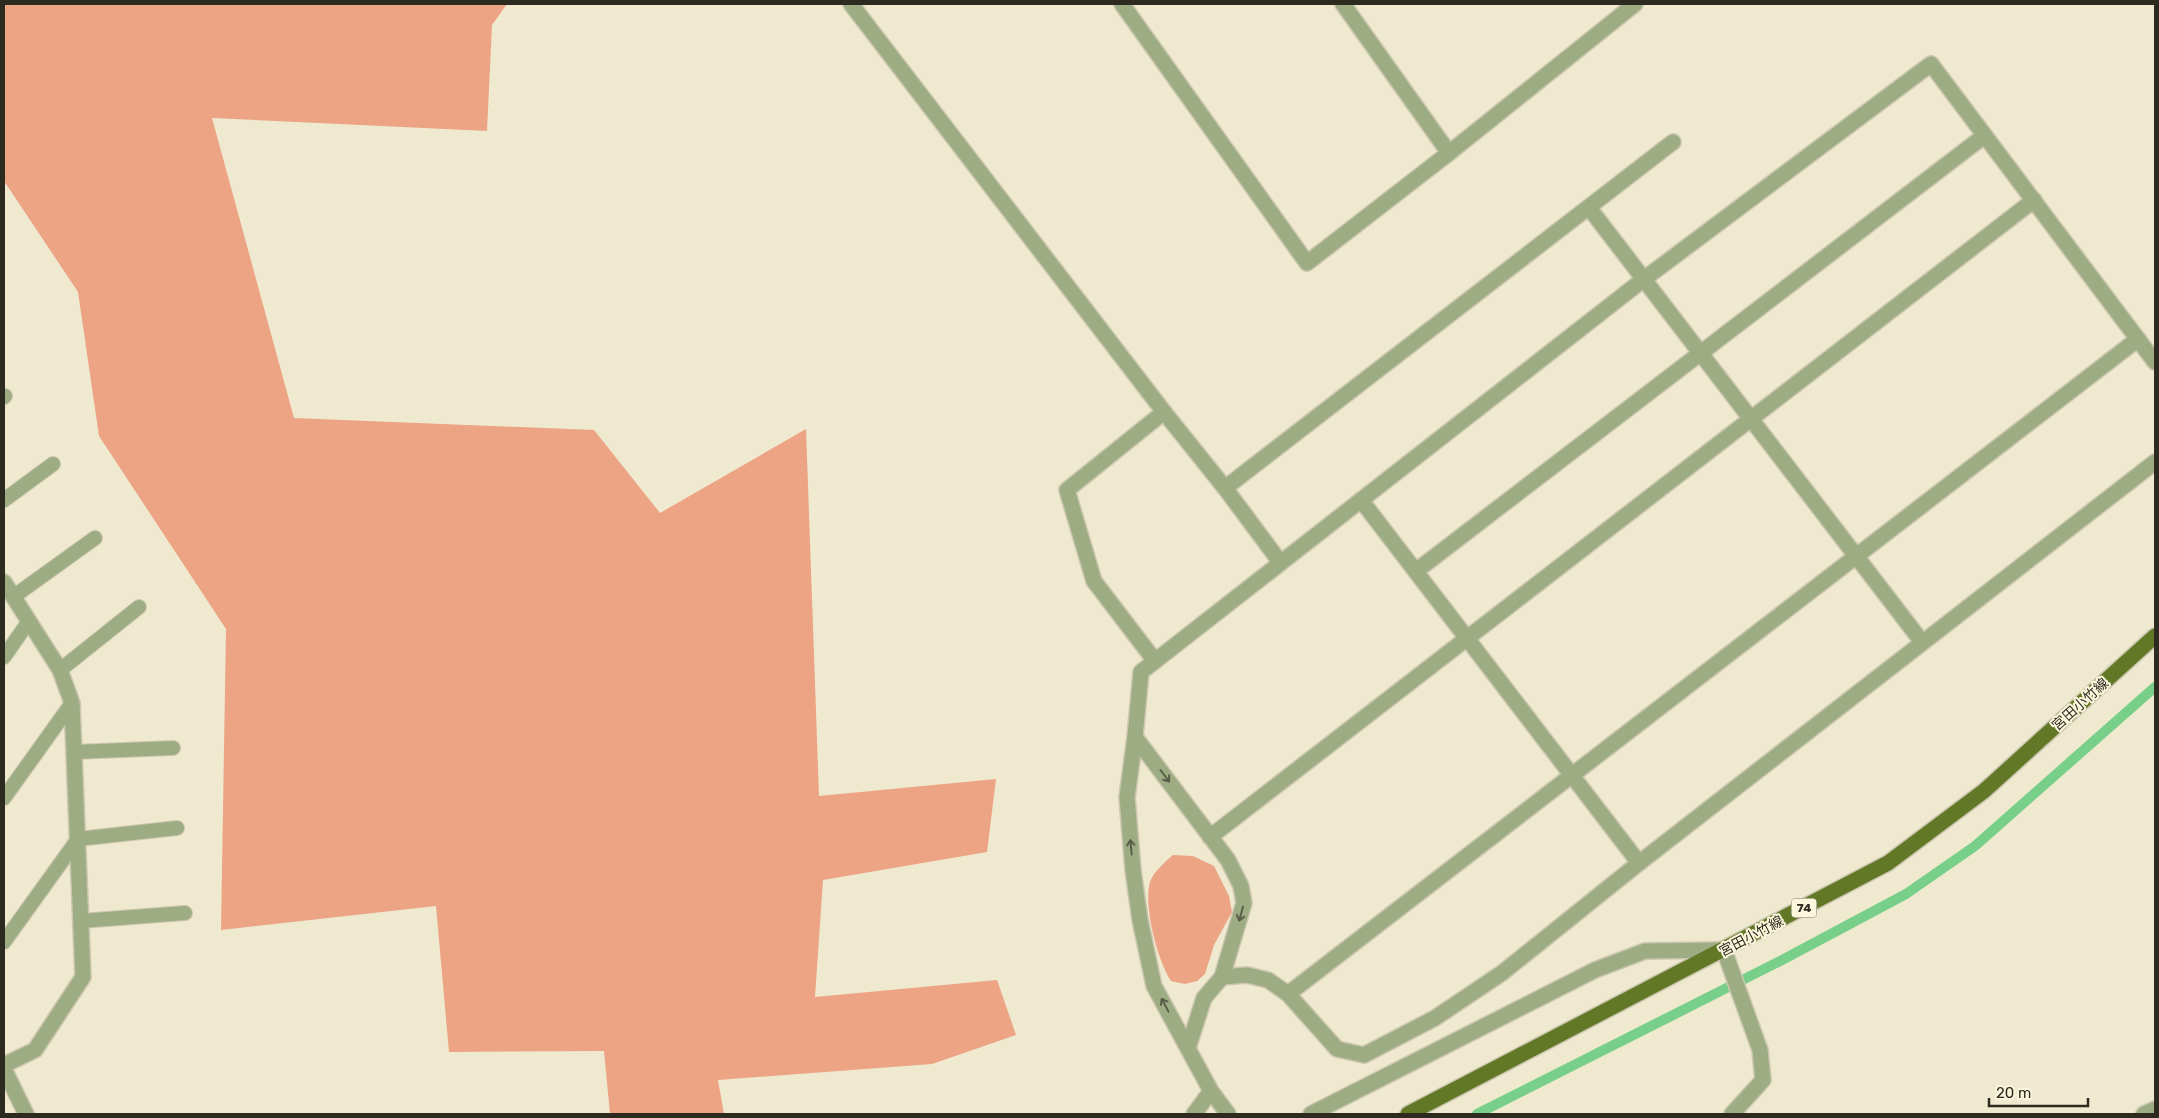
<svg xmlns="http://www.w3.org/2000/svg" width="2159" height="1118" viewBox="0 0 2159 1118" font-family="Rubik,'Noto Sans JP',sans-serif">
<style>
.green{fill:#eca485}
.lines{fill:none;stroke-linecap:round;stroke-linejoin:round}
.stream{stroke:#78cf8a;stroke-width:10}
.service-casing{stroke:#ccc7b0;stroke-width:16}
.minor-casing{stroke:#ccc7b0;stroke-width:18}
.tertiary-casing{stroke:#ccc7b0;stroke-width:18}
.primary-casing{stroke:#ccc7b0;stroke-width:18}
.service{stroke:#9eac84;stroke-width:14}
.minor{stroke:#9eac84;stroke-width:15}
.tertiary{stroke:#9eac84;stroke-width:15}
.primary{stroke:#627826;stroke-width:15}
.oneway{stroke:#5a5e48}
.labels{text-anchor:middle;stroke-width:4;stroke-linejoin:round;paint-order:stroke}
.shield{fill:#fcf7dc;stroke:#6b6858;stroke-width:1}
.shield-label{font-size:12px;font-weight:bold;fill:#2d2a20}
.street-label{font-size:14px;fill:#2d2a20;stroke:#fcf7dc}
</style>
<rect width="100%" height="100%" fill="#efe9cf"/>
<g class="green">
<path d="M 4,4 L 507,4 L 492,25 L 487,131 L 212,118 L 294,418 L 594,430 L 660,513 L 806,429 L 819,796 L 996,779 L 987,852 L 823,880 L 815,997 L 997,980 L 1016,1035 L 932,1064 L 718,1080 L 724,1114 L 610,1114 L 604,1051 L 449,1052 L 436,906 L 221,930 L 226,629 L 99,436 L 78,292 L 4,181 Z"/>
<path d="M 1173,855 L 1193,856 L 1214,866 L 1229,896 L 1232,912 L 1214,945 L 1205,974 L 1197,981 L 1185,984 L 1171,981 C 1158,962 1143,905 1150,882 C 1154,871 1164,863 1173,855 Z"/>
</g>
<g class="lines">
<path class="stream" d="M 1477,1114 L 1784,959 L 1906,894 L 1975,846 L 2155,687"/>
<defs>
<g id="service">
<path d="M 4,397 L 5,396"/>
<path d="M 4,500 L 53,464"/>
<path d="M 13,597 L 95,538"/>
<path d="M 4,657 L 29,621"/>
<path d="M 60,670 L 139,607"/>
<path d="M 74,752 L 173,748"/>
<path d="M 4,798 L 72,703"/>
<path d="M 81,921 L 185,913"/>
<path d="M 4,942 L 78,839 L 177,828"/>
</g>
<g id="minor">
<path d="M 851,4 L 1164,412 L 1225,488 L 1280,562"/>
<path d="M 1122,4 L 1307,263 L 1449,153"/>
<path d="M 1343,4 L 1449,153 L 1635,4"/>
<path d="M 1590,209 L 1922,642"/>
<path d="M 1225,488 L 1673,142"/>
<path d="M 1361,500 L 1639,863"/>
<path d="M 1416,571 L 1984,136"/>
<path d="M 4,582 L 60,670 L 72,703 L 83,977 L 35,1050 L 4,1065"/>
<path d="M 1155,661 L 1094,581 L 1067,490 L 1164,412"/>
<path d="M 1135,737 L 1228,860 L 1241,886 L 1244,903 L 1222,977 L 1204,998 L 1188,1048"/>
<path d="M 1210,837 L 2034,200"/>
<path d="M 1222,977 L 1247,975 L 1268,980 L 1288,994 L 1337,1049 L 1364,1055 L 1435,1018 L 1502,973 L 1639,863 L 2155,462"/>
<path d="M 1288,994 L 2138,339"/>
<path d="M 1194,1114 L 1211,1091"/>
<path d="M 1228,1114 L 1211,1091 L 1154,986 L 1140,920 L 1133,870 L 1127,797 L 1135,737 L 1141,672 L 1644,279 L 1931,64 L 2155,362"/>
<path d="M 1311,1114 L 1595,970 L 1645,951 L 1724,950 L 1760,1050 L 1763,1080 L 1732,1114"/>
<path d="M 2144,1114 L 2155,1109"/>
</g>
<path id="tertiary" d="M 4,1069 L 26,1114"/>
<path id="primary" d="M 1408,1114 L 1888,863 L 1984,791 L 2155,636"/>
</defs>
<use href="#service" class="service-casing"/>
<use href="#minor" class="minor-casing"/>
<use href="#tertiary" class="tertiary-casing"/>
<use href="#primary" class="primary-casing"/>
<use href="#service" class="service"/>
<use href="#minor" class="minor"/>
<use href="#tertiary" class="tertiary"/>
<use href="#primary" class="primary"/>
</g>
<defs><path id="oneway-shaft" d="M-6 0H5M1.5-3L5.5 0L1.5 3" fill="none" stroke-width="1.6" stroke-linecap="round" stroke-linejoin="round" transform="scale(1.25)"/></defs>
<g class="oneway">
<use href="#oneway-shaft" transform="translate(1165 776) rotate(53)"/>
<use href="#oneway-shaft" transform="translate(1131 847) rotate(-95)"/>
<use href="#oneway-shaft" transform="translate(1241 914) rotate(105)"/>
<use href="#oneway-shaft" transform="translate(1165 1005) rotate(-118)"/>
</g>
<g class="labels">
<rect class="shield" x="1791.5" y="898.5" width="25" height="19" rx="4"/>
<g class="shield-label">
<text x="1804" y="912">74</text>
</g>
<g class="street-label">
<text transform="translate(2080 704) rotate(-42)" y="5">宮田小竹線</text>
<text transform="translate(1751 936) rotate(-28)" y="5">宮田小竹線</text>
</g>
</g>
<rect width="2159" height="1118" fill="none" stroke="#2d2a20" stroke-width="10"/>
<path d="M1989 1098v8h99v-8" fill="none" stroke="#2d2a20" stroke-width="2.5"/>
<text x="1996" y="1098" font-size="15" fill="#2d2a20" stroke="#fcf7dc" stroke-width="4" paint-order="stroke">20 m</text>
</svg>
